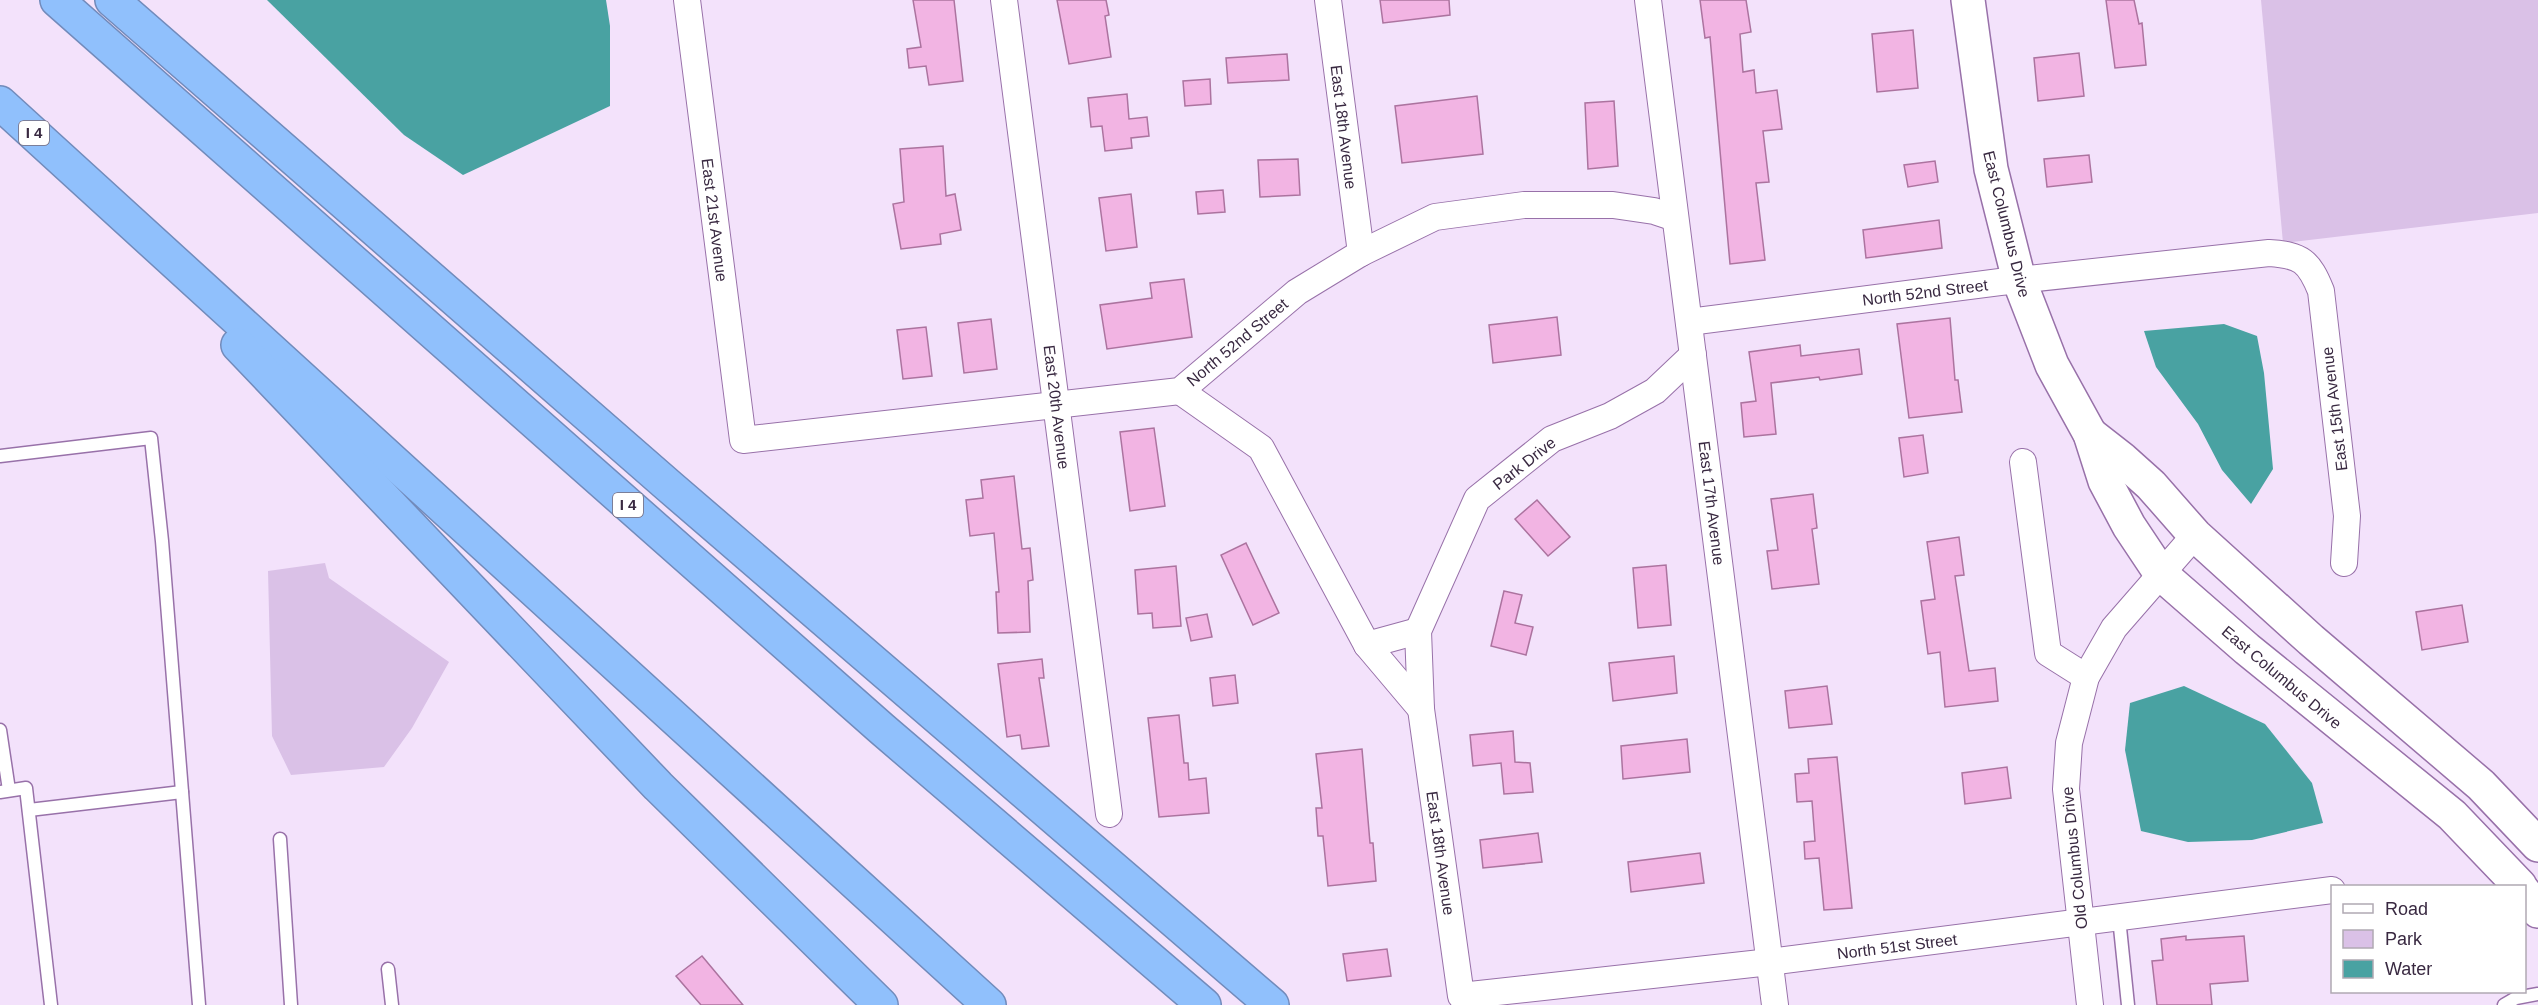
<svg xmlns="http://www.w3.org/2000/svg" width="2538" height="1005" viewBox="0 0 2538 1005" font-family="Arial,sans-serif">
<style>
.green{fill:#dac1e7}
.water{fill:#49a2a2}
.building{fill:#f2b4e3;stroke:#ac739f;stroke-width:1.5}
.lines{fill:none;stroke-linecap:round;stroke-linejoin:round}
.lane-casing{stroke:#9871a9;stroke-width:15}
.street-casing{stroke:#9871a9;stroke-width:28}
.secondary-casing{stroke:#9871a9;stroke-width:36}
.highway-casing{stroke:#728bbb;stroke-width:36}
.lane{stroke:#fff;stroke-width:12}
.street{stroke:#fff;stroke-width:26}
.secondary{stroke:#fff;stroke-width:33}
.highway{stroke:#90c0fc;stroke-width:33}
.labels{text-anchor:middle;stroke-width:4.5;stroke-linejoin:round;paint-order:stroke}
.shield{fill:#fff;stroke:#74697a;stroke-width:1.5}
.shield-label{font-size:15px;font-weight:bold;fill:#392941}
.street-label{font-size:16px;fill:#392941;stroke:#fff}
</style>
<rect width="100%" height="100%" fill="#f3e2fb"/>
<g class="green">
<path d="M 2261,0 L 2538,0 L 2538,213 L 2283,243 Z"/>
<path d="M 325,563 L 329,578 L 449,662 L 412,728 L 384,767 L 291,775 L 272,736 L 268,571 Z"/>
</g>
<g class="water">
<path d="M 267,0 L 606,0 L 610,26 L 610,106 L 463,175 L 404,135 Z"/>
<path d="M 2224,324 L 2257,336 L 2264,373 L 2273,469 L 2251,504 L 2222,470 L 2198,424 L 2156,367 L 2144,331 Z"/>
<path d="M 2184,686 L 2265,724 L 2312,783 L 2323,823 L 2252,840 L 2188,842 L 2141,831 L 2125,750 L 2130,703 Z"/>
</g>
<g class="building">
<path d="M 913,0 L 954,0 L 963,81 L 929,85 L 926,66 L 909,68 L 907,49 L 921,47 Z"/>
<path d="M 1057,0 L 1106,0 L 1109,15 L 1105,16 L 1111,57 L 1069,64 Z"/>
<path d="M 1380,0 L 1449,0 L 1450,15 L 1383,23 Z"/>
<path d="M 1700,0 L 1746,0 L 1751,32 L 1740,34 L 1743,72 L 1754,70 L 1756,93 L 1777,90 L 1782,129 L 1763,131 L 1769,182 L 1756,183 L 1765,260 L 1730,264 L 1710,37 L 1705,38 Z"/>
<path d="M 2106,0 L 2134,0 L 2139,24 L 2142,23 L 2146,65 L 2115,68 Z"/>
<path d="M 1913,30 L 1918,88 L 1877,92 L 1872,34 Z"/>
<path d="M 2079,53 L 2084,96 L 2038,101 L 2034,58 Z"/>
<path d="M 1287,54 L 1289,80 L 1228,83 L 1226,58 Z"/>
<path d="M 1210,79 L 1211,104 L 1185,106 L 1183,81 Z"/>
<path d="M 1127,94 L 1129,119 L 1147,117 L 1149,136 L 1131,138 L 1132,148 L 1105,151 L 1102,126 L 1091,127 L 1088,98 Z"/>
<path d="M 1477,96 L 1483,154 L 1402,163 L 1395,106 Z"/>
<path d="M 1614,101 L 1618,166 L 1588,169 L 1585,103 Z"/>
<path d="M 943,146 L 946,196 L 955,194 L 961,230 L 940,234 L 941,244 L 901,249 L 893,204 L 904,202 L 900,149 Z"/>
<path d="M 2089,155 L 2092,182 L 2047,187 L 2044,159 Z"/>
<path d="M 1298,159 L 1300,195 L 1260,197 L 1258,160 Z"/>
<path d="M 1935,161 L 1938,182 L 1908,187 L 1904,165 Z"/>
<path d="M 1223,190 L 1225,212 L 1198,214 L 1196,192 Z"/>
<path d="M 1131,194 L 1137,247 L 1106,251 L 1099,198 Z"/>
<path d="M 1939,220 L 1942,248 L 1866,258 L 1863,230 Z"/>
<path d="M 1184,279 L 1192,337 L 1107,349 L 1100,305 L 1152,298 L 1150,283 Z"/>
<path d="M 1557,317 L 1561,355 L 1493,363 L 1489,325 Z"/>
<path d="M 1950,318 L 1955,380 L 1958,380 L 1962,412 L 1909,418 L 1897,324 Z"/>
<path d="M 991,319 L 997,369 L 964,373 L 958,323 Z"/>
<path d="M 926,327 L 932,376 L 903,379 L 897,330 Z"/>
<path d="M 1800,345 L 1801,356 L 1859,349 L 1862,374 L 1820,380 L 1819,377 L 1771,383 L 1776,434 L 1744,437 L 1741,403 L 1756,401 L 1749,352 Z"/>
<path d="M 1154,428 L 1165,506 L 1130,511 L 1120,432 Z"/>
<path d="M 1923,435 L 1928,473 L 1904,477 L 1899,438 Z"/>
<path d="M 1014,476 L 1022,549 L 1030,548 L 1033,580 L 1028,581 L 1030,632 L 998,633 L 996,592 L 999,592 L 994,533 L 970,536 L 966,500 L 983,498 L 981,480 Z"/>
<path d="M 1813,494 L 1817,528 L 1812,529 L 1819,584 L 1772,589 L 1767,551 L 1778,550 L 1771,499 Z"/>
<path d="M 1537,500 L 1570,537 L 1548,556 L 1515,519 Z"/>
<path d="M 1959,537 L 1964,575 L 1955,576 L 1969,671 L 1995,668 L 1998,701 L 1945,707 L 1940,652 L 1928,654 L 1921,601 L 1935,599 L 1927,542 Z"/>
<path d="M 1246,543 L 1279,613 L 1253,625 L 1221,555 Z"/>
<path d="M 1666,565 L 1671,625 L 1638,628 L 1633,568 Z"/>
<path d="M 1176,566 L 1181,626 L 1153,628 L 1152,613 L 1138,614 L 1135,570 Z"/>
<path d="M 1504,591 L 1522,595 L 1515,623 L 1533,627 L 1526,655 L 1491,646 Z"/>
<path d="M 2462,605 L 2468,642 L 2422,650 L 2416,612 Z"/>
<path d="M 1207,614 L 1212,637 L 1191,641 L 1186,618 Z"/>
<path d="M 1674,656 L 1677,693 L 1613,701 L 1609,663 Z"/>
<path d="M 1042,659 L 1044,678 L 1039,678 L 1049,746 L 1022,749 L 1020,735 L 1007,737 L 998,664 Z"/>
<path d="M 1235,675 L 1238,703 L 1213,706 L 1210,678 Z"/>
<path d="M 1827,686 L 1832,724 L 1789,728 L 1785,691 Z"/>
<path d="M 1179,715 L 1184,763 L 1188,763 L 1189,780 L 1206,778 L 1209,813 L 1159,817 L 1148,718 Z"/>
<path d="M 1513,731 L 1515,762 L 1530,763 L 1533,792 L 1504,794 L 1501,763 L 1473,766 L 1470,735 Z"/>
<path d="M 1687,739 L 1690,772 L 1623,779 L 1621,746 Z"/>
<path d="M 1362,749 L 1370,843 L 1373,843 L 1376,881 L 1328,886 L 1323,836 L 1318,836 L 1316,808 L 1322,808 L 1316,754 Z"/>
<path d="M 1837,757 L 1852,908 L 1824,910 L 1819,858 L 1805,859 L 1804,842 L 1815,841 L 1812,801 L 1797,802 L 1795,774 L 1809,773 L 1808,759 Z"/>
<path d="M 2007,767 L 2011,798 L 1965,804 L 1962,773 Z"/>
<path d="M 1538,833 L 1542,862 L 1483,868 L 1480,840 Z"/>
<path d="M 1700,853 L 1704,883 L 1631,892 L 1628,862 Z"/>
<path d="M 2186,936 L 2186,940 L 2244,936 L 2248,981 L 2210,984 L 2212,1005 L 2157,1005 L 2152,961 L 2163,960 L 2161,939 Z"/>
<path d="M 1387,949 L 1391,976 L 1347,981 L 1343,954 Z"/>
<path d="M 702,956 L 743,1005 L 701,1005 L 676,976 Z"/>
</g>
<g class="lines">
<defs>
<g id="lane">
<path d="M 0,456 L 151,438 L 162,541 L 199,1005"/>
<path d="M 0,730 L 9,790"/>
<path d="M 0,792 L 26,788 L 51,1005"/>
<path d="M 29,810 L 182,792"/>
<path d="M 280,839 L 291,1005"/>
<path d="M 2119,918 L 2128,1005"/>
<path d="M 388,969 L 392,1005"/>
<path d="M 2504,1005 L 2516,998 L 2538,994"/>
</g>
<g id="street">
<path d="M 687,0 L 743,440 L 1180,391 L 1297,292 L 1361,253 L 1435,217 L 1524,205 L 1613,205 L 1654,211 L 1675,218"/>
<path d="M 1004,0 L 1109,814"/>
<path d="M 1328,0 L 1361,253"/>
<path d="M 1648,0 L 1775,1005"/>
<path d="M 1689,322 L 2000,282 L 2269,253 C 2301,255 2309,261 2321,291 L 2347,516 L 2344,563"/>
<path d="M 1693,355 L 1655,391 L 1610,416 L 1552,439 L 1477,499 L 1418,631 L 1421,709 L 1461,996 L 1770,962 L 2332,890"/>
<path d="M 1180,391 L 1261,448 L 1367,645 L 1421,709"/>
<path d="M 2023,462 L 2048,653 L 2086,677"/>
<path d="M 1367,645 L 1418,631"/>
<path d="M 2090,1005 L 2066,789 L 2069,743 L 2086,677 L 2114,628 L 2195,535"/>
</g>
<g id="secondary">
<path d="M 1968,0 L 1991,169 L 2019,280 L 2052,365 L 2090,434 L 2105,481 L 2129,526 L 2161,574 L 2247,649 L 2452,815 L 2520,886"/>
<path d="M 2090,434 L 2122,459 L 2151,485 L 2195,535 L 2311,640 L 2481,785 L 2538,845"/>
<path d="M 2524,892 L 2538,911"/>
</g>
<g id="highway">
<path d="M 57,0 L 882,729 L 1204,1005"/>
<path d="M 112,0 L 670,487 L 1272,1005"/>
<path d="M 0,103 L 989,1005"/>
<path d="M 238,345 L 658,786 L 881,1005"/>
</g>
</defs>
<use href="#lane" class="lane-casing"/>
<use href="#street" class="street-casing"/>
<use href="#secondary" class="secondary-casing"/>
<use href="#highway" class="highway-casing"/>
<use href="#lane" class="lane"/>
<use href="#street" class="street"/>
<use href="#secondary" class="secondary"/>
<use href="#highway" class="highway"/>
</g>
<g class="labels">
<g class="shield">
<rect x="19" y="121" width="30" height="24" rx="4.5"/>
<rect x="613" y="493" width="30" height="24" rx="4.5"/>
</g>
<g class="shield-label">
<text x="34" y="138">I 4</text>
<text x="628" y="510">I 4</text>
</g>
<g class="street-label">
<text transform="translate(1344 127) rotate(83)" y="6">East 18th Avenue</text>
<text transform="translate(715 220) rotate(83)" y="6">East 21st Avenue</text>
<text transform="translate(2007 224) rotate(76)" y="6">East Columbus Drive</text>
<text transform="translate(1925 292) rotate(-7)" y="6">North 52nd Street</text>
<text transform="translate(1237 342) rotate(-40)" y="6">North 52nd Street</text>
<text transform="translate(1057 407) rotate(83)" y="6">East 20th Avenue</text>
<text transform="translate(2334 409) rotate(-97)" y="6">East 15th Avenue</text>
<text transform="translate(1524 463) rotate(-38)" y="6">Park Drive</text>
<text transform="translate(1712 503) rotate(83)" y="6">East 17th Avenue</text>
<text transform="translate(2282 677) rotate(40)" y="6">East Columbus Drive</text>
<text transform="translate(1441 853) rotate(82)" y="6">East 18th Avenue</text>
<text transform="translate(2074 858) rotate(-96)" y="6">Old Columbus Drive</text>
<text transform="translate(1897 946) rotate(-7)" y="6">North 51st Street</text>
</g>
</g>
<rect x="2331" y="885" width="195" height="108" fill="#ffffff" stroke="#b0a9b3" stroke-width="1.5"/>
<rect x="2343" y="904" width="30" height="9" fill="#ffffff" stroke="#b0a9b3" stroke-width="1.5"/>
<text x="2385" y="915" font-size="18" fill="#392941">Road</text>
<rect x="2343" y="930" width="30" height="18" fill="#dac1e7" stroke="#b0a9b3" stroke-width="1.5"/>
<text x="2385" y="945" font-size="18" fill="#392941">Park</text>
<rect x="2343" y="960" width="30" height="18" fill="#49a2a2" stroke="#b0a9b3" stroke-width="1.5"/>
<text x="2385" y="975" font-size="18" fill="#392941">Water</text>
</svg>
